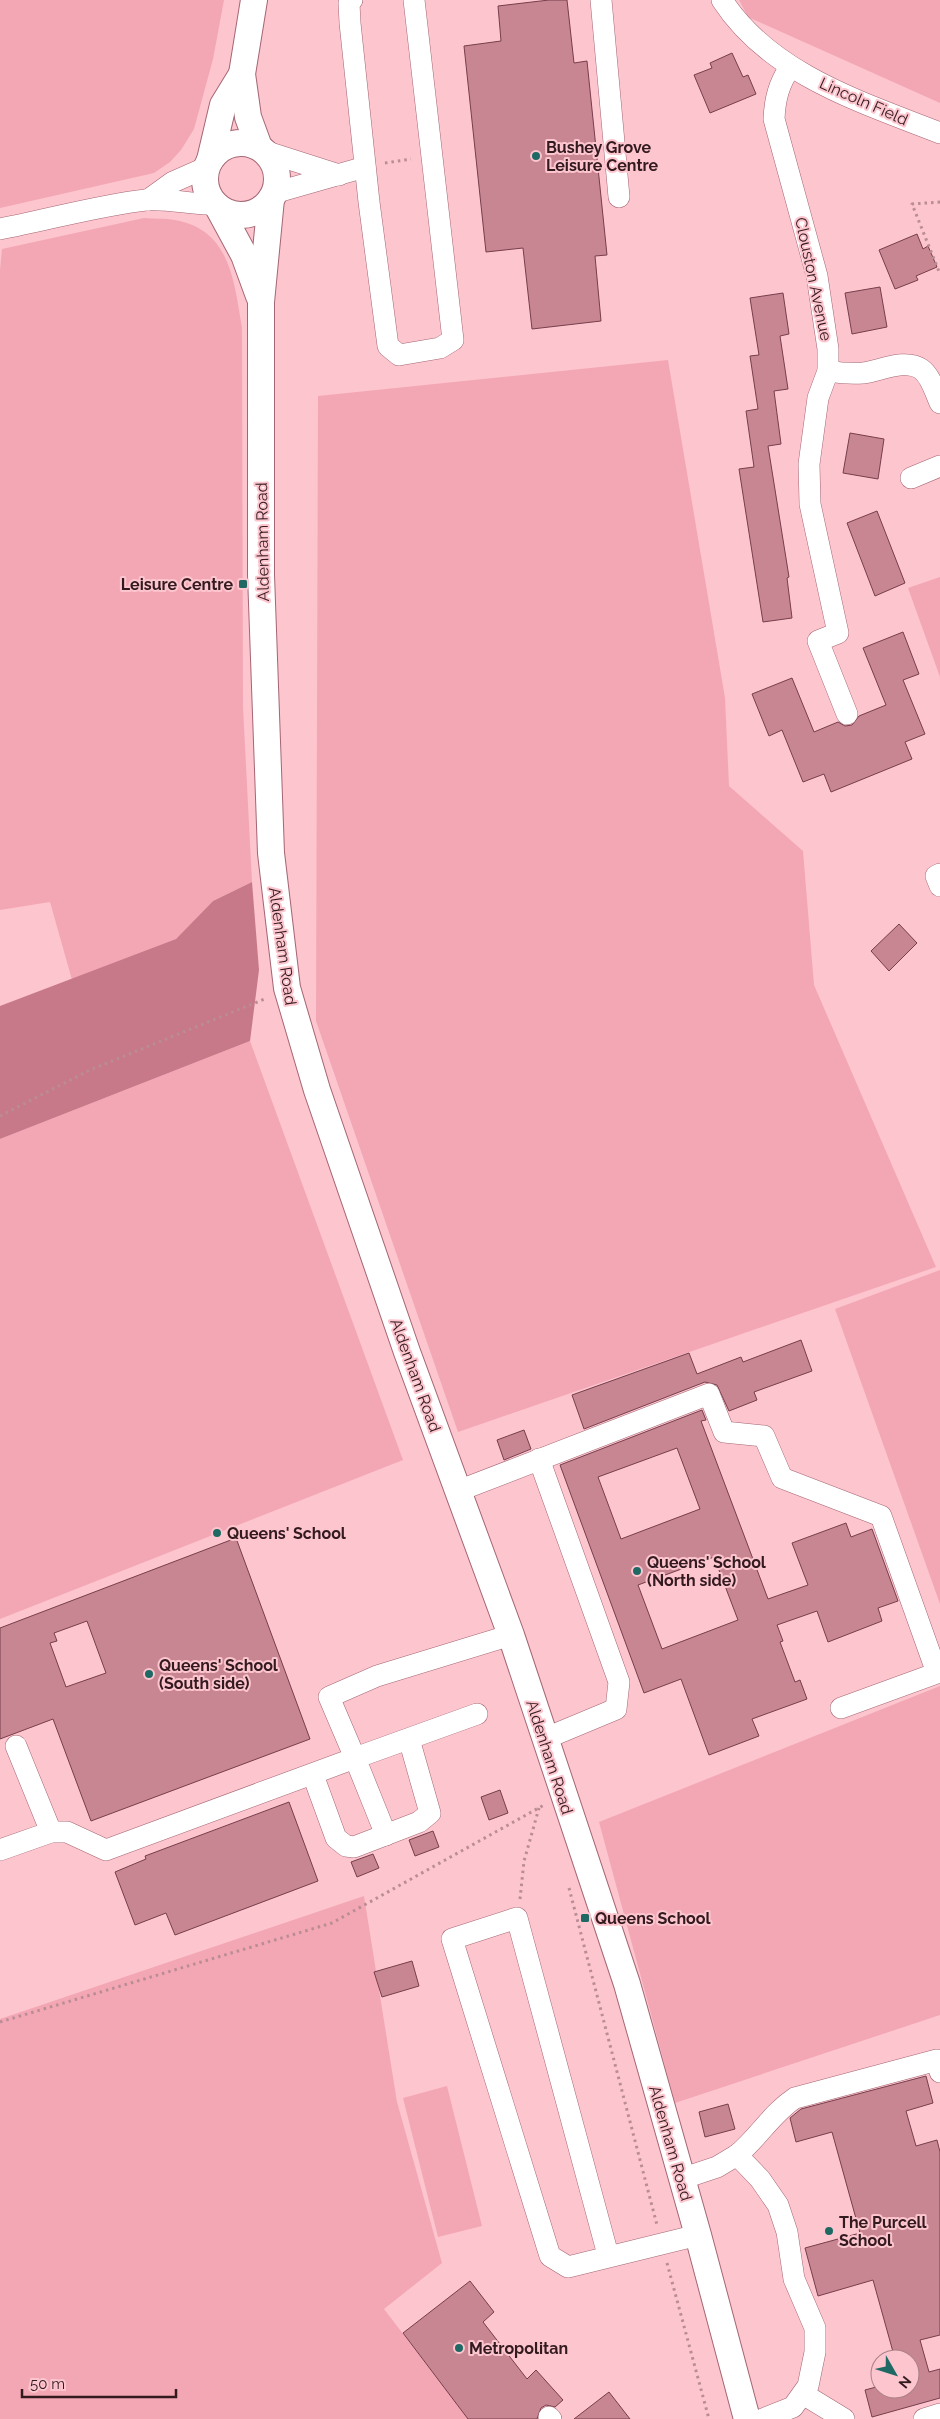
<svg xmlns="http://www.w3.org/2000/svg" width="940" height="2419" viewBox="0 0 940 2419" font-family="Raleway,sans-serif">
<style>
.green{fill:#f3a7b5}
.forest{fill:#c77989}
.building{fill:#c78692;stroke:#773e4b;fill-rule:evenodd}
.lines{fill:none;stroke-linecap:round;stroke-linejoin:round}
.minor-casing{stroke:#a46673;stroke-width:22}
.major-casing{stroke:#a46673;stroke-width:28}
.path{stroke:#ba8c94;stroke-width:3;stroke-dasharray:2.5 4;stroke-linecap:butt}
.minor{stroke:#fff;stroke-width:21}
.major{stroke:#fff;stroke-width:26}
.poi-dot{fill:#1e6963;stroke:#fdc5ce;stroke-width:2}
.labels{text-anchor:middle;stroke-width:4;stroke-linejoin:round;paint-order:stroke}
.street-label{font-size:16px;fill:#331a1f;stroke:#fdc5ce}
.poi-label{font-size:16px;font-weight:bold;fill:#331a1f;stroke:#fdc5ce;text-anchor:start}
</style>
<rect width="100%" height="100%" fill="#fdc5ce"/>
<g class="green">
<path d="M 0,0 L 224,0 L 213,59 L 194,129 L 181,150 L 170,162 L 154,173 L 0,208 Z"/>
<path d="M 739,0 L 940,0 L 940,103 L 748,17 Z"/>
<path d="M 144,218 C 154,219 165,218 175,220 C 231,230 234,282 242,328 L 243,707 L 252,882 L 213,901 L 176,939 L 72,980 L 50,902 L 0,910 L 0,270 L 2,249 Z"/>
<path d="M 668,360 L 725,698 L 729,786 L 803,851 L 814,985 L 936,1267 L 458,1432 L 316,1021 L 318,396 Z"/>
<path d="M 940,577 L 940,677 L 908,588 Z"/>
<path d="M 250,1041 L 403,1460 L 0,1619 L 0,1139 Z"/>
<path d="M 940,1270 L 940,1604 L 835,1309 Z"/>
<path d="M 940,1686 L 940,2015 L 675,2103 L 599,1822 Z"/>
<path d="M 364,1896 L 397,2102 L 442,2263 L 384,2309 L 468,2419 L 0,2419 L 0,2019 Z"/>
<path d="M 447,2086 L 482,2226 L 438,2237 L 403,2098 Z"/>
</g>
<path class="forest" d="M 252,882 L 259,970 L 250,1041 L 0,1139 L 0,1006 L 176,939 L 213,901 Z"/>
<g class="building">
<path d="M 549,0 L 567,0 L 574,63 L 587,61 L 607,255 L 595,256 L 601,321 L 532,329 L 523,248 L 486,252 L 464,46 L 501,41 L 498,6 Z"/>
<path d="M 732,53 L 743,77 L 748,75 L 756,94 L 710,113 L 694,75 L 712,68 L 710,63 Z"/>
<path d="M 917,234 L 923,249 L 928,246 L 937,267 L 916,276 L 918,280 L 895,289 L 879,250 Z"/>
<path d="M 880,287 L 887,327 L 852,334 L 845,293 Z"/>
<path d="M 783,293 L 789,334 L 780,336 L 788,389 L 774,391 L 781,444 L 768,446 L 789,577 L 787,578 L 792,618 L 763,622 L 739,469 L 754,467 L 746,411 L 758,409 L 750,356 L 759,355 L 750,298 Z"/>
<path d="M 850,433 L 884,439 L 878,479 L 843,473 Z"/>
<path d="M 877,511 L 905,583 L 875,596 L 847,523 Z"/>
<path d="M 903,632 L 919,674 L 903,680 L 925,734 L 905,742 L 912,759 L 831,792 L 824,774 L 803,782 L 782,730 L 769,736 L 752,694 L 792,678 L 814,732 L 838,722 L 845,726 L 852,725 L 859,716 L 886,705 L 863,648 Z"/>
<path d="M 899,924 L 917,943 L 889,971 L 871,951 Z"/>
<path d="M 801,1340 L 812,1371 L 754,1392 L 757,1400 L 729,1411 L 717,1385 L 705,1382 L 584,1429 L 572,1395 L 689,1353 L 697,1374 L 741,1357 L 743,1362 Z"/>
<path d="M 702,1410 L 706,1420 L 701,1421 L 768,1599 L 808,1585 L 792,1543 L 846,1523 L 851,1537 L 872,1529 L 898,1601 L 878,1608 L 882,1621 L 828,1642 L 817,1611 L 777,1625 L 783,1641 L 780,1642 L 795,1682 L 800,1680 L 807,1699 L 752,1719 L 759,1736 L 709,1755 L 681,1679 L 644,1693 L 560,1465 ZM 677,1448 L 700,1509 L 621,1539 L 598,1477 ZM 714,1557 L 738,1620 L 662,1649 L 638,1585 Z"/>
<path d="M 524,1430 L 531,1449 L 504,1460 L 497,1440 Z"/>
<path d="M 236,1538 L 310,1739 L 91,1821 L 53,1719 L 0,1739 L 0,1628 ZM 87,1621 L 106,1673 L 66,1687 L 50,1643 L 57,1641 L 54,1633 Z"/>
<path d="M 500,1790 L 508,1813 L 489,1820 L 481,1797 Z"/>
<path d="M 289,1802 L 318,1881 L 175,1935 L 166,1913 L 135,1925 L 115,1872 L 146,1859 L 145,1856 Z"/>
<path d="M 433,1831 L 439,1847 L 415,1856 L 409,1840 Z"/>
<path d="M 373,1854 L 379,1868 L 357,1877 L 351,1862 Z"/>
<path d="M 412,1961 L 419,1986 L 382,1997 L 374,1972 Z"/>
<path d="M 926,2076 L 933,2103 L 906,2111 L 916,2146 L 937,2140 L 940,2152 L 940,2335 L 920,2340 L 929,2372 L 940,2369 L 940,2398 L 872,2417 L 865,2390 L 880,2386 L 880,2389 L 910,2389 L 910,2359 L 895,2359 L 873,2280 L 818,2296 L 805,2248 L 860,2233 L 832,2132 L 796,2142 L 790,2118 L 801,2109 Z"/>
<path d="M 728,2104 L 735,2129 L 705,2137 L 699,2112 Z"/>
<path d="M 470,2281 L 494,2312 L 483,2322 L 527,2379 L 536,2370 L 563,2400 L 555,2407 L 546,2405 L 541,2408 L 537,2419 L 468,2419 L 403,2333 Z"/>
<path d="M 609,2392 L 630,2419 L 574,2419 Z"/>
</g>
<g class="lines">
<defs>
<g id="minor">
<path d="M 352,0 L 349,3 L 350,23 L 369,202 L 388,346 L 399,355 L 440,348 L 453,340 L 414,0"/>
<path d="M 601,0 L 619,197"/>
<path d="M 722,0 C 770,74 861,102 940,133"/>
<path d="M 790,67 C 779,84 775,98 774,119 L 817,276 L 828,349 L 828,371 L 818,398 L 809,464 L 810,504 L 838,633 L 818,641 L 847,714"/>
<path d="M 264,151 L 339,175"/>
<path d="M 274,193 L 365,167"/>
<path d="M 148,200 L 173,182 L 207,167"/>
<path d="M 0,229 C 47,220 100,205 146,200 C 169,198 192,205 215,204"/>
<path d="M 828,371 C 840,373 851,374 863,373 C 880,371 905,358 921,369 C 931,376 935,392 940,403"/>
<path d="M 911,478 L 940,466"/>
<path d="M 940,874 L 936,876 L 940,886"/>
<path d="M 539,1459 L 619,1682 L 616,1709 L 544,1739"/>
<path d="M 458,1491 L 709,1394 L 724,1432 L 764,1436 L 782,1478 L 881,1516 L 937,1673 L 841,1708"/>
<path d="M 16,1746 L 51,1832"/>
<path d="M 313,1775 L 336,1838 L 346,1846 L 354,1847 L 419,1822 L 430,1813 L 409,1739"/>
<path d="M 386,1835 L 355,1758 L 477,1714"/>
<path d="M 0,1850 L 51,1832 L 67,1832 L 106,1850 L 355,1758 L 329,1697 L 377,1676 L 511,1635"/>
<path d="M 737,2155 C 758,2138 772,2113 795,2098 L 937,2060 L 940,2072"/>
<path d="M 681,2179 L 717,2167 L 737,2155 L 760,2179 L 778,2205 L 787,2232 L 794,2279 L 815,2328 L 815,2352 L 808,2386 L 793,2407 L 763,2419"/>
<path d="M 608,2255 L 517,1918 L 452,1939 L 550,2256 L 568,2267 L 698,2235"/>
<path d="M 803,2394 L 844,2419"/>
<path d="M 549,2417 L 551,2419"/>
<path d="M 924,2419 L 940,2414"/>
</g>
<g id="major">
<path d="M 254,0 L 242,74 L 248,117 L 259,147"/>
<circle cx="241" cy="179" r="36"/>
<path d="M 210,160 L 223,105 L 242,74"/>
<path d="M 271,199 L 261,302 L 261,575 L 271,853 L 287,988 L 317,1090 L 407,1352 L 511,1635 L 627,1984 L 698,2235 L 747,2419"/>
<path d="M 218,207 L 244,255 L 259,296"/>
</g>
</defs>
<use href="#minor" class="minor-casing"/>
<use href="#major" class="major-casing"/>
<g class="path">
<path d="M 385,163 L 411,159"/>
<path d="M 940,202 L 912,204 L 940,274"/>
<path d="M 0,1116 L 90,1070 L 267,998"/>
<path d="M 569,1888 L 657,2225"/>
<path d="M 520,1899 L 524,1861 L 539,1808"/>
<path d="M 0,2022 L 332,1923 L 544,1805"/>
<path d="M 667,2263 L 709,2419"/>
</g>
<use href="#minor" class="minor"/>
<use href="#major" class="major"/>
</g>
<g class="poi-dot">
<circle cx="536" cy="156" r="5"/>
<rect x="238" y="579" width="10" height="10" rx="2.5"/>
<circle cx="217" cy="1533" r="5"/>
<circle cx="637" cy="1571" r="5"/>
<circle cx="149" cy="1674" r="5"/>
<rect x="580" y="1913" width="10" height="10" rx="2.5"/>
<circle cx="829" cy="2231" r="5"/>
<circle cx="459" cy="2348" r="5"/>
</g>
<g class="labels">
<g class="street-label">
<text transform="translate(864 101) rotate(24)" y="6">Lincoln Field</text>
<text transform="translate(814 279) rotate(78)" y="6">Clouston Avenue</text>
<text transform="translate(262 542) rotate(-91)" y="6">Aldenham Road</text>
<text transform="translate(283 946) rotate(82)" y="6">Aldenham Road</text>
<text transform="translate(416 1375) rotate(70)" y="6">Aldenham Road</text>
<text transform="translate(550 1757) rotate(72)" y="6">Aldenham Road</text>
<text transform="translate(671 2143) rotate(74)" y="6">Aldenham Road</text>
</g>
<g class="poi-label">
<text x="546" y="153">Bushey Grove<tspan x="546" dy="18">Leisure Centre</tspan></text>
<text x="233" y="590" text-anchor="end">Leisure Centre</text>
<text x="227" y="1539">Queens' School</text>
<text x="647" y="1568">Queens' School<tspan x="647" dy="18">(North side)</tspan></text>
<text x="159" y="1671">Queens' School<tspan x="159" dy="18">(South side)</tspan></text>
<text x="595" y="1924">Queens School</text>
<text x="839" y="2228">The Purcell<tspan x="839" dy="18">School</tspan></text>
<text x="469" y="2354">Metropolitan</text>
</g>
</g>
<g transform="translate(895 2374) rotate(129)"><circle r="24" fill="#fdc5ce" stroke="#ac8188"/>
<path d="M0-4L9 19L0 12L-9 19Z" fill="#1e6963"/>
<text y="-8" font-size="14" font-weight="bold" text-anchor="middle" fill="#331a1f">N</text>
</g>
<path d="M22 2389v8h154v-8" fill="none" stroke="#331a1f" stroke-width="2.5"/>
<text x="30" y="2389" font-size="15" fill="#331a1f" stroke="#fdc5ce" stroke-width="4" paint-order="stroke">50 m</text>
</svg>
